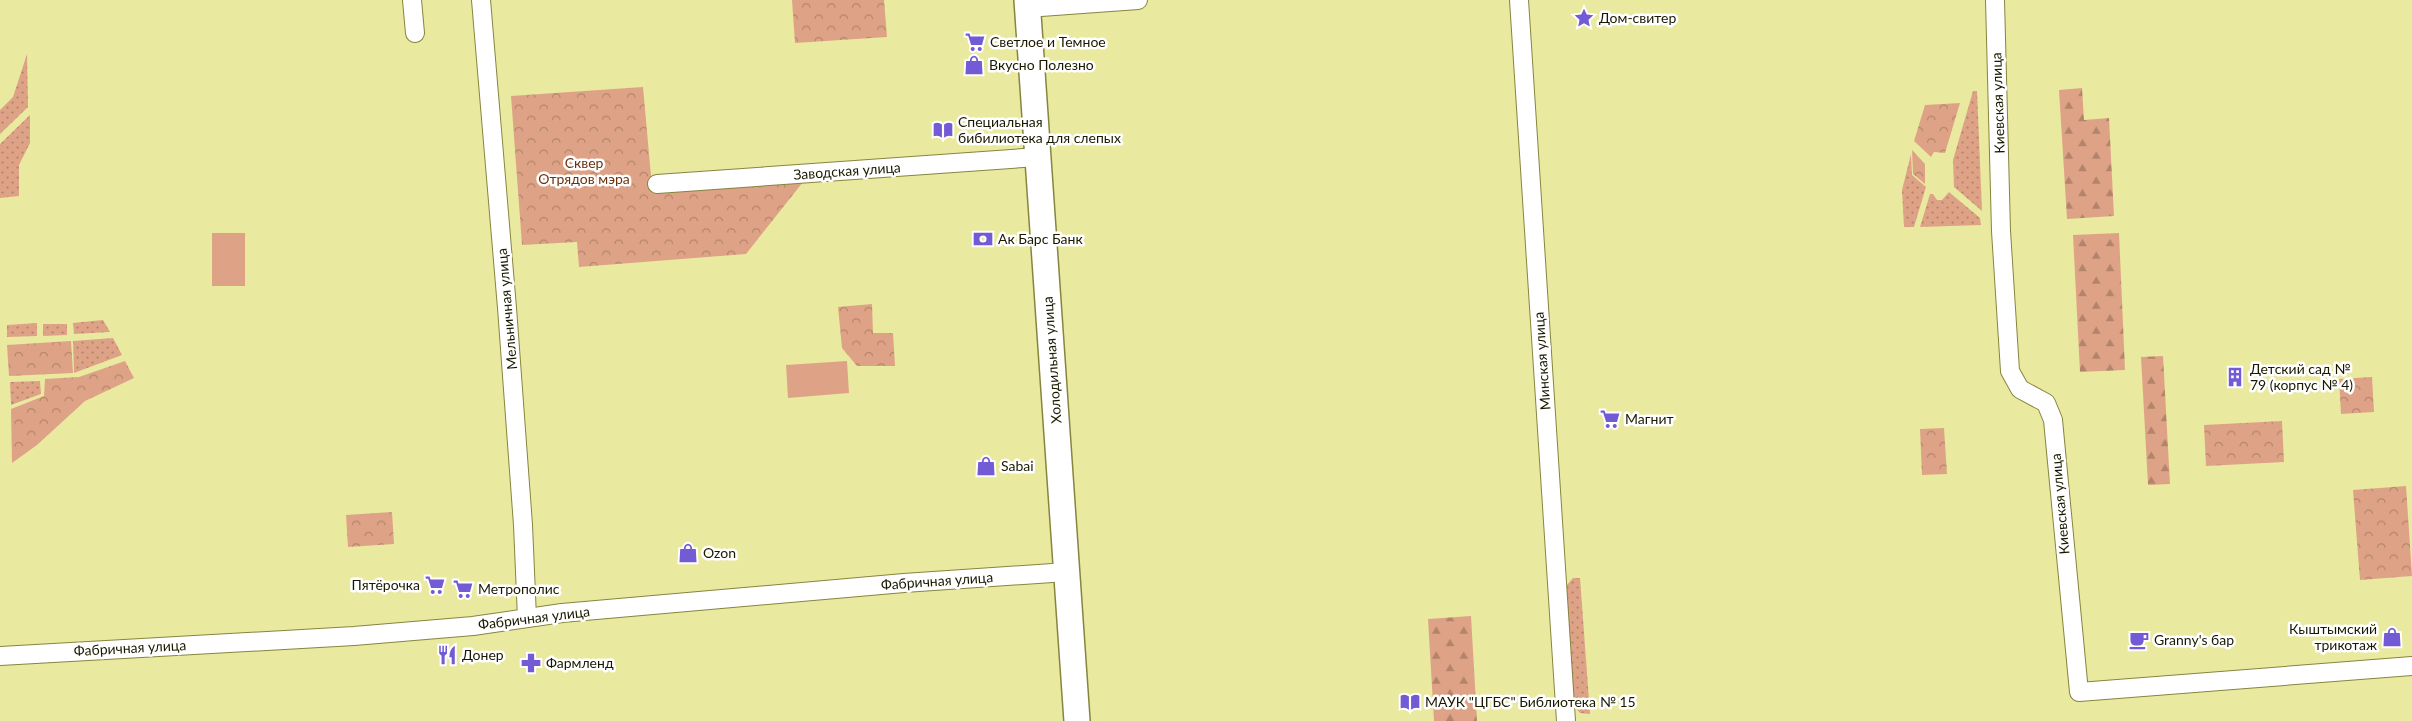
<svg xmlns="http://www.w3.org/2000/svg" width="2412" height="721" viewBox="0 0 2412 721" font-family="Lato,sans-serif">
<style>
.grass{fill:url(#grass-dots)}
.forest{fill:url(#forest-firs)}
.park{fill:url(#park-crowns)}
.pitch{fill:#dea386}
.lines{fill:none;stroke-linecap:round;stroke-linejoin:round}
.street-casing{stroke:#86853f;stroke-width:20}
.secondary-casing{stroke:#86853f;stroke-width:28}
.street{stroke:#fff;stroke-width:18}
.secondary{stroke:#fff;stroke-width:25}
.labels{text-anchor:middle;stroke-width:5;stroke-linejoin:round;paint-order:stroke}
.poi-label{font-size:14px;fill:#1a1900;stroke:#fff;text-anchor:start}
.street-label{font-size:14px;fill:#1a1900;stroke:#fff}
.park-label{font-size:14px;fill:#6d320d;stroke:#fff}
</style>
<defs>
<pattern id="grass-dots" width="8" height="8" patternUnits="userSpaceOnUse" patternTransform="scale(1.25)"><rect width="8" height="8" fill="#dea386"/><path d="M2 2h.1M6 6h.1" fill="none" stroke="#b3846b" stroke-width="1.8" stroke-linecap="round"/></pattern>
<pattern id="forest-firs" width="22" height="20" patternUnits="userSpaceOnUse" patternTransform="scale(1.25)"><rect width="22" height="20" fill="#dea386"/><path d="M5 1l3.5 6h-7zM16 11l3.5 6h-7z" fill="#b3846b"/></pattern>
<pattern id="park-crowns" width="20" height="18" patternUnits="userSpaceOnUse" patternTransform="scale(1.25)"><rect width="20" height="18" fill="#dea386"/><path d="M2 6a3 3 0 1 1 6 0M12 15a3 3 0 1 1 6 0" fill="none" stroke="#b3846b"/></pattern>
</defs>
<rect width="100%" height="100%" fill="#eae9a0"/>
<g class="grass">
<path d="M 27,54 L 28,107 L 0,134 L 0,110 L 13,97 Z"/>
<path d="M 1973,91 L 1977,91 L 1982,211 L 1954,187 L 1953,160 Z"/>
<path d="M 30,115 L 30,143 L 19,165 L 19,196 L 0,198 L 0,144 Z"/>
<path d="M 1911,154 L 1912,175 L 1926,187 L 1914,227 L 1904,227 L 1902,190 Z"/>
<path d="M 1949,192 L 1980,218 L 1981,225 L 1920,227 L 1930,194 L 1933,194 L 1937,200 L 1942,200 Z"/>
<path d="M 103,320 L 110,332 L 74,334 L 73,323 Z"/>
<path d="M 37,323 L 37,336 L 7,337 L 7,325 Z"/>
<path d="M 43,324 L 67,324 L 67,335 L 43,336 Z"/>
<path d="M 113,338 L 122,355 L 74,373 L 73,341 Z"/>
<path d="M 40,381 L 41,394 L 11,405 L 10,382 Z"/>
<path d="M 1573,578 L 1580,578 L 1590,714 L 1580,713 L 1573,705 L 1566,586 Z"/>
</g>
<g class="forest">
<path d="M 2082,88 L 2084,120 L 2109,118 L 2114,216 L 2067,219 L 2059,90 Z"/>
<path d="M 2119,233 L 2125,370 L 2080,372 L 2073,235 Z"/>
<path d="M 2163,356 L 2170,484 L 2148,485 L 2141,357 Z"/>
<path d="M 1471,616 L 1477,721 L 1434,721 L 1428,619 Z"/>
</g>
<g class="park">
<path d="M 792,0 L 884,0 L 887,37 L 795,43 Z"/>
<path d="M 643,87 L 652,187 L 807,177 L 746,254 L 579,267 L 577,242 L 522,245 L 511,96 Z"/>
<path d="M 1960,103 L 1945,153 L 1934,152 L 1931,157 L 1914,141 L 1925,105 Z"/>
<path d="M 1912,150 L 1925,164 L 1925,184 L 1913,174 Z"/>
<path d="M 872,304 L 873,333 L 893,333 L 895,366 L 857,366 L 842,348 L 838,307 Z"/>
<path d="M 71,341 L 73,373 L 9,376 L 7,345 Z"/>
<path d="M 125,361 L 134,378 L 85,401 L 37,445 L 12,463 L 11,409 L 44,396 L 45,379 L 79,377 Z"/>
<path d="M 2372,377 L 2374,412 L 2341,414 L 2339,379 Z"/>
<path d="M 2282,421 L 2284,462 L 2206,466 L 2204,425 Z"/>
<path d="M 1944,428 L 1947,474 L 1922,475 L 1920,429 Z"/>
<path d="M 2406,486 L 2412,576 L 2360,580 L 2353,490 Z"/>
<path d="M 392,512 L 394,544 L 348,547 L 346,515 Z"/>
</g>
<g class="pitch">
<rect x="212" y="233" width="33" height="53"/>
<path d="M 847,361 L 849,393 L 788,398 L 786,365 Z"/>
</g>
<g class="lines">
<defs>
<g id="street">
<path d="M 412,0 L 415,33"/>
<path d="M 481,0 L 507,308 L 523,525 L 527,618"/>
<path d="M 1519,0 L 1566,721"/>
<path d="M 1995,0 L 2001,231 L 2010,371 L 2020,389 L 2046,403 L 2053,420 L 2079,692 L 2412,666"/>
<path d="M 1027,8 L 1138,0"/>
<path d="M 657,184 L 1038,157"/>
<path d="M 0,656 L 354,636 L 473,626 L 562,613 L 904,583 L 1067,572"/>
</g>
<path id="secondary" d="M 1027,0 L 1077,721"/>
</defs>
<use href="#street" class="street-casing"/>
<use href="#secondary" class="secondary-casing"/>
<use href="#street" class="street"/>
<use href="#secondary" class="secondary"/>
</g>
<defs>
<symbol id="sight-bare" viewBox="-9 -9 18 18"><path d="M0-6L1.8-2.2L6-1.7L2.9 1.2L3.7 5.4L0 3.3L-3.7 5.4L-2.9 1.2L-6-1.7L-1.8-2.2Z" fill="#725bd5" stroke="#fff" stroke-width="2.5" paint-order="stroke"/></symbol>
<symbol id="supermarket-bare" viewBox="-9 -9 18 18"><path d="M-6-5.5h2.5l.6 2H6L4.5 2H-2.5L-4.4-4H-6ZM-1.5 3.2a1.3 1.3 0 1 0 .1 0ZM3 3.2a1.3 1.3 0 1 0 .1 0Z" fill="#725bd5" stroke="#fff" stroke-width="2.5" paint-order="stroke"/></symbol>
<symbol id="shop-bare" viewBox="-9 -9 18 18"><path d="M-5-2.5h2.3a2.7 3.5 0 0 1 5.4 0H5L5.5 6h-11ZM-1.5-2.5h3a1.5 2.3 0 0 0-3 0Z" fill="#725bd5" stroke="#fff" stroke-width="2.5" paint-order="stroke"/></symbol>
<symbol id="library-bare" viewBox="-9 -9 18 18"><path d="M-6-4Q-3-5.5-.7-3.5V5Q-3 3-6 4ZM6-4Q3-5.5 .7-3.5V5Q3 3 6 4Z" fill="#725bd5" stroke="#fff" stroke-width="2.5" paint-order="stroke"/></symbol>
<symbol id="bank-bare" viewBox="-9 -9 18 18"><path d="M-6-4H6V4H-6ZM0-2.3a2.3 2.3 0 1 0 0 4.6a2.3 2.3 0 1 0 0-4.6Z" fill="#725bd5" stroke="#fff" stroke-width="2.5" paint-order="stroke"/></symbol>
<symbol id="building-bare" viewBox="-9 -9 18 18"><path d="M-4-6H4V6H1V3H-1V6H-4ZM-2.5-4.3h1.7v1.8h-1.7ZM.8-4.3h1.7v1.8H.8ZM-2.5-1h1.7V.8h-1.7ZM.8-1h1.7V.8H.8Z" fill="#725bd5" stroke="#fff" stroke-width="2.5" paint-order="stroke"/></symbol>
<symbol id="cafe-bare" viewBox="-9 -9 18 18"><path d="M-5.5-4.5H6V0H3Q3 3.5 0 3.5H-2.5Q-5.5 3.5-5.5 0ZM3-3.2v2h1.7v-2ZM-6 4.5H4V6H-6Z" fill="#725bd5" stroke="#fff" stroke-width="2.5" paint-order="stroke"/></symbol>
<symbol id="restaurant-bare" viewBox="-9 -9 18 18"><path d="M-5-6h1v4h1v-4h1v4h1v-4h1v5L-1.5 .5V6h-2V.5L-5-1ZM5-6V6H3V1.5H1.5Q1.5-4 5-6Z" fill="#725bd5" stroke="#fff" stroke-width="2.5" paint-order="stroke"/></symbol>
<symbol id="pharmacy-bare" viewBox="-9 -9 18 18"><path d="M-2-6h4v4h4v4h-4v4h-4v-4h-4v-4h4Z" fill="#725bd5" stroke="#fff" stroke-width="2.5" paint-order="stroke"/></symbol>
</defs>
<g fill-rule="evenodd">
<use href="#sight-bare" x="1570" y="4" width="28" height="28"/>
<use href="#supermarket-bare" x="961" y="28" width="28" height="28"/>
<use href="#shop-bare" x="960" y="51" width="28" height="28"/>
<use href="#library-bare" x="929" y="116" width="28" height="28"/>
<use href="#bank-bare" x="969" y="225" width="28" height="28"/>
<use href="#building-bare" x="2221" y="363" width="28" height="28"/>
<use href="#supermarket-bare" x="1596" y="405" width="28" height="28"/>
<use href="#shop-bare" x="972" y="452" width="28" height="28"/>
<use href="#shop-bare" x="674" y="539" width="28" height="28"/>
<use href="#supermarket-bare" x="421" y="571" width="28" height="28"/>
<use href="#supermarket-bare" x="449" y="575" width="28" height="28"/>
<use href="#shop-bare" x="2378" y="623" width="28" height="28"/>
<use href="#cafe-bare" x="2125" y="626" width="28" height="28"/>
<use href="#restaurant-bare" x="433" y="641" width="28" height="28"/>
<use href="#pharmacy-bare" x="517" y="649" width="28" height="28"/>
<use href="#library-bare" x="1396" y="688" width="28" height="28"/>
</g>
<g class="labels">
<g class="poi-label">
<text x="1599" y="23">Дом-свитер</text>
<text x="990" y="47">Светлое и Темное</text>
<text x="989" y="70">Вкусно Полезно</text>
<text x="958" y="127">Специальная<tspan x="958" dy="16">бибилиотека для слепых</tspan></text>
<text x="998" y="244">Ак Барс Банк</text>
<text x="2250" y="374">Детский сад №<tspan x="2250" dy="16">79 (корпус № 4)</tspan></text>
<text x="1625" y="424">Магнит</text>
<text x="1001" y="471">Sabai</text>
<text x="703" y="558">Ozon</text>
<text x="420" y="590" text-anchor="end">Пятёрочка</text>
<text x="478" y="594">Метрополис</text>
<text x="2377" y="634" text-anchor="end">Кыштымский<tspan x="2377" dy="16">трикотаж</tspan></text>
<text x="2154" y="645">Granny's бар</text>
<text x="462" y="660">Донер</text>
<text x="546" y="668">Фармленд</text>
<text x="1425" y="707">МАУК "ЦГБС" Библиотека № 15</text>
</g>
<g class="street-label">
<text transform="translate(1998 103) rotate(-92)" y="5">Киевская улица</text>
<text transform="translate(847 171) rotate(-4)" y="5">Заводская улица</text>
<text transform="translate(507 309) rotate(-95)" y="5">Мельничная улица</text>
<text transform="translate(1052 360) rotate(-94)" y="5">Холодильная улица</text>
<text transform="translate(1542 361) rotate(-94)" y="5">Минская улица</text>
<text transform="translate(2060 504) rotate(-95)" y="5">Киевская улица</text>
<text transform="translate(937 581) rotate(-4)" y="5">Фабричная улица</text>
<text transform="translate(534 618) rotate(-7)" y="5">Фабричная улица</text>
<text transform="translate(130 648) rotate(-3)" y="5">Фабричная улица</text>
</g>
<g class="park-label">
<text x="584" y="168">Сквер<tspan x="584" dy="16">Отрядов мэра</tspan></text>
</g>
</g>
</svg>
